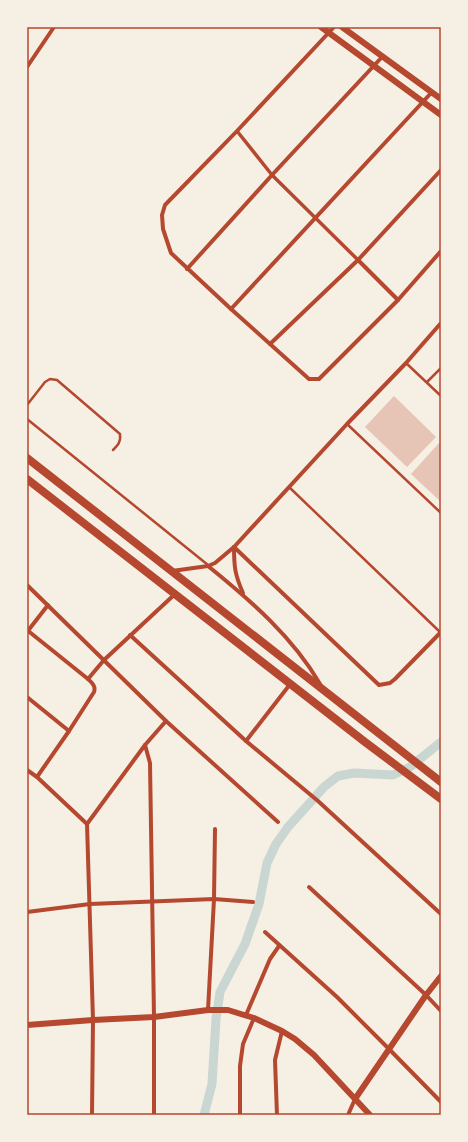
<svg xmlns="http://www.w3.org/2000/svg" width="468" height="1142" viewBox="0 0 468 1142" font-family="Overpass,sans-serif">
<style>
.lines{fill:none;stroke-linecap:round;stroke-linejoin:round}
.canal{stroke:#c9d6d2;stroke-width:9}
.building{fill:#e6c5b7}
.service{stroke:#b5482f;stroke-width:2.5}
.pedestrian{stroke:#b5482f;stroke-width:3.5}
.minor{stroke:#b5482f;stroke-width:4}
.tertiary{stroke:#b5482f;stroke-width:6}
.trunk{stroke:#b5482f;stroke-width:8}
.neatline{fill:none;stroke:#b5482f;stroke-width:1.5}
</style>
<rect width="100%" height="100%" fill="#f6efe4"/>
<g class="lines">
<path class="canal" d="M 204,1115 L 212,1084 L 216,1019 L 220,992 L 245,944 L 259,904 L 267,863 L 276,844 L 288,827 L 324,787 L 338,776 L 354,773 L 393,775 L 410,767 L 441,742"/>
</g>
<g class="building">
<path d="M 394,396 L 436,437 L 407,467 L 365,427 Z"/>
<path d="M 439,443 L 441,444 L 441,502 L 411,474 Z"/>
</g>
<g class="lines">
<g class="service">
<path d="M 406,363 L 441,396"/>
<path d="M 427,382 L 441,368"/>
<path d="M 27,405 L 45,382 L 50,379 L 57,380 L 120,434 C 121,442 118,445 113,450"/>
<path d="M 27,419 L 208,565"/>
<path d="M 347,424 L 441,513"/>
<path d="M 289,487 L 440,632"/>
</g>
<path class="pedestrian" d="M 237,131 L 272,175 L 358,260"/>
<g class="minor">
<path d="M 334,27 L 237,131 L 165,205 L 162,215 L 163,229 L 171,253 L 231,309 L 309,379 L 319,379 L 398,300 L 441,251"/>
<path d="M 27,67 L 54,27"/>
<path d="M 358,260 L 398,300"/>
<path d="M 187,269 L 272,175 L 382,57"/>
<path d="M 231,309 L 432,92"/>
<path d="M 270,344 L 358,260 L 441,170"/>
<path d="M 234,547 L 379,685 L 390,683 L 395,679 L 441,632"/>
<path d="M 234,547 C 234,567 235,575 243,593"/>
<path d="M 208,566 C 250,600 293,637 320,684"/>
<path d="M 172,571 L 208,566 L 215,563 L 234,547 L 347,424 L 406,363 L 441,323"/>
<path d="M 27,585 L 166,721 L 278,822"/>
<path d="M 27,630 L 88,679"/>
<path d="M 27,632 L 48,605"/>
<path d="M 130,635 L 246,741 L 318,801 L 441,914"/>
<path d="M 27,697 L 69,731"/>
<path d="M 246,741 L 291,683"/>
<path d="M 145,745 L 150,763 L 154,1017 L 154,1115"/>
<path d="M 27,770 L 37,777 L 87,824"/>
<path d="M 37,777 L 69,731 L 94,692 C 96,686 92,683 88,679 L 104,660 L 175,594"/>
<path d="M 309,887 L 426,995 L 441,1011"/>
<path d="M 27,912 L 90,904 L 214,899 L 253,902"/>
<path d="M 265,932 L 337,997 L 389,1049 L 441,1102"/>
<path d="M 208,1010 L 214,899 L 215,829"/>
<path d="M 246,1015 L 270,959 L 279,946"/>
<path d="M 92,1115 L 93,1020 L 87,824 L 145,745 L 166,721"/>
<path d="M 240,1115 L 240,1066 L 243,1044 L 254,1018"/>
<path d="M 277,1115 L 275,1060 L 282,1031"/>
<path d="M 348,1115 L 355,1099"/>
</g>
<g class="tertiary">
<path d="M 321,27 L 441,115"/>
<path d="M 342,27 L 441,99"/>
<path d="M 27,1025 L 93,1020 L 154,1017 L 208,1010 L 228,1010 L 254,1018 L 282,1031 L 295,1039 L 314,1055 L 370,1115"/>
<path d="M 355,1099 L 426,995 L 441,976"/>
</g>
<g class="trunk">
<path d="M 27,458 L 441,782"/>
<path d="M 27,479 L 365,742 L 441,799"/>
</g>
</g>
<rect width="468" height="1142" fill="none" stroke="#f6efe4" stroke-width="56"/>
<rect x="28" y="28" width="412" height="1086" class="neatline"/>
</svg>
